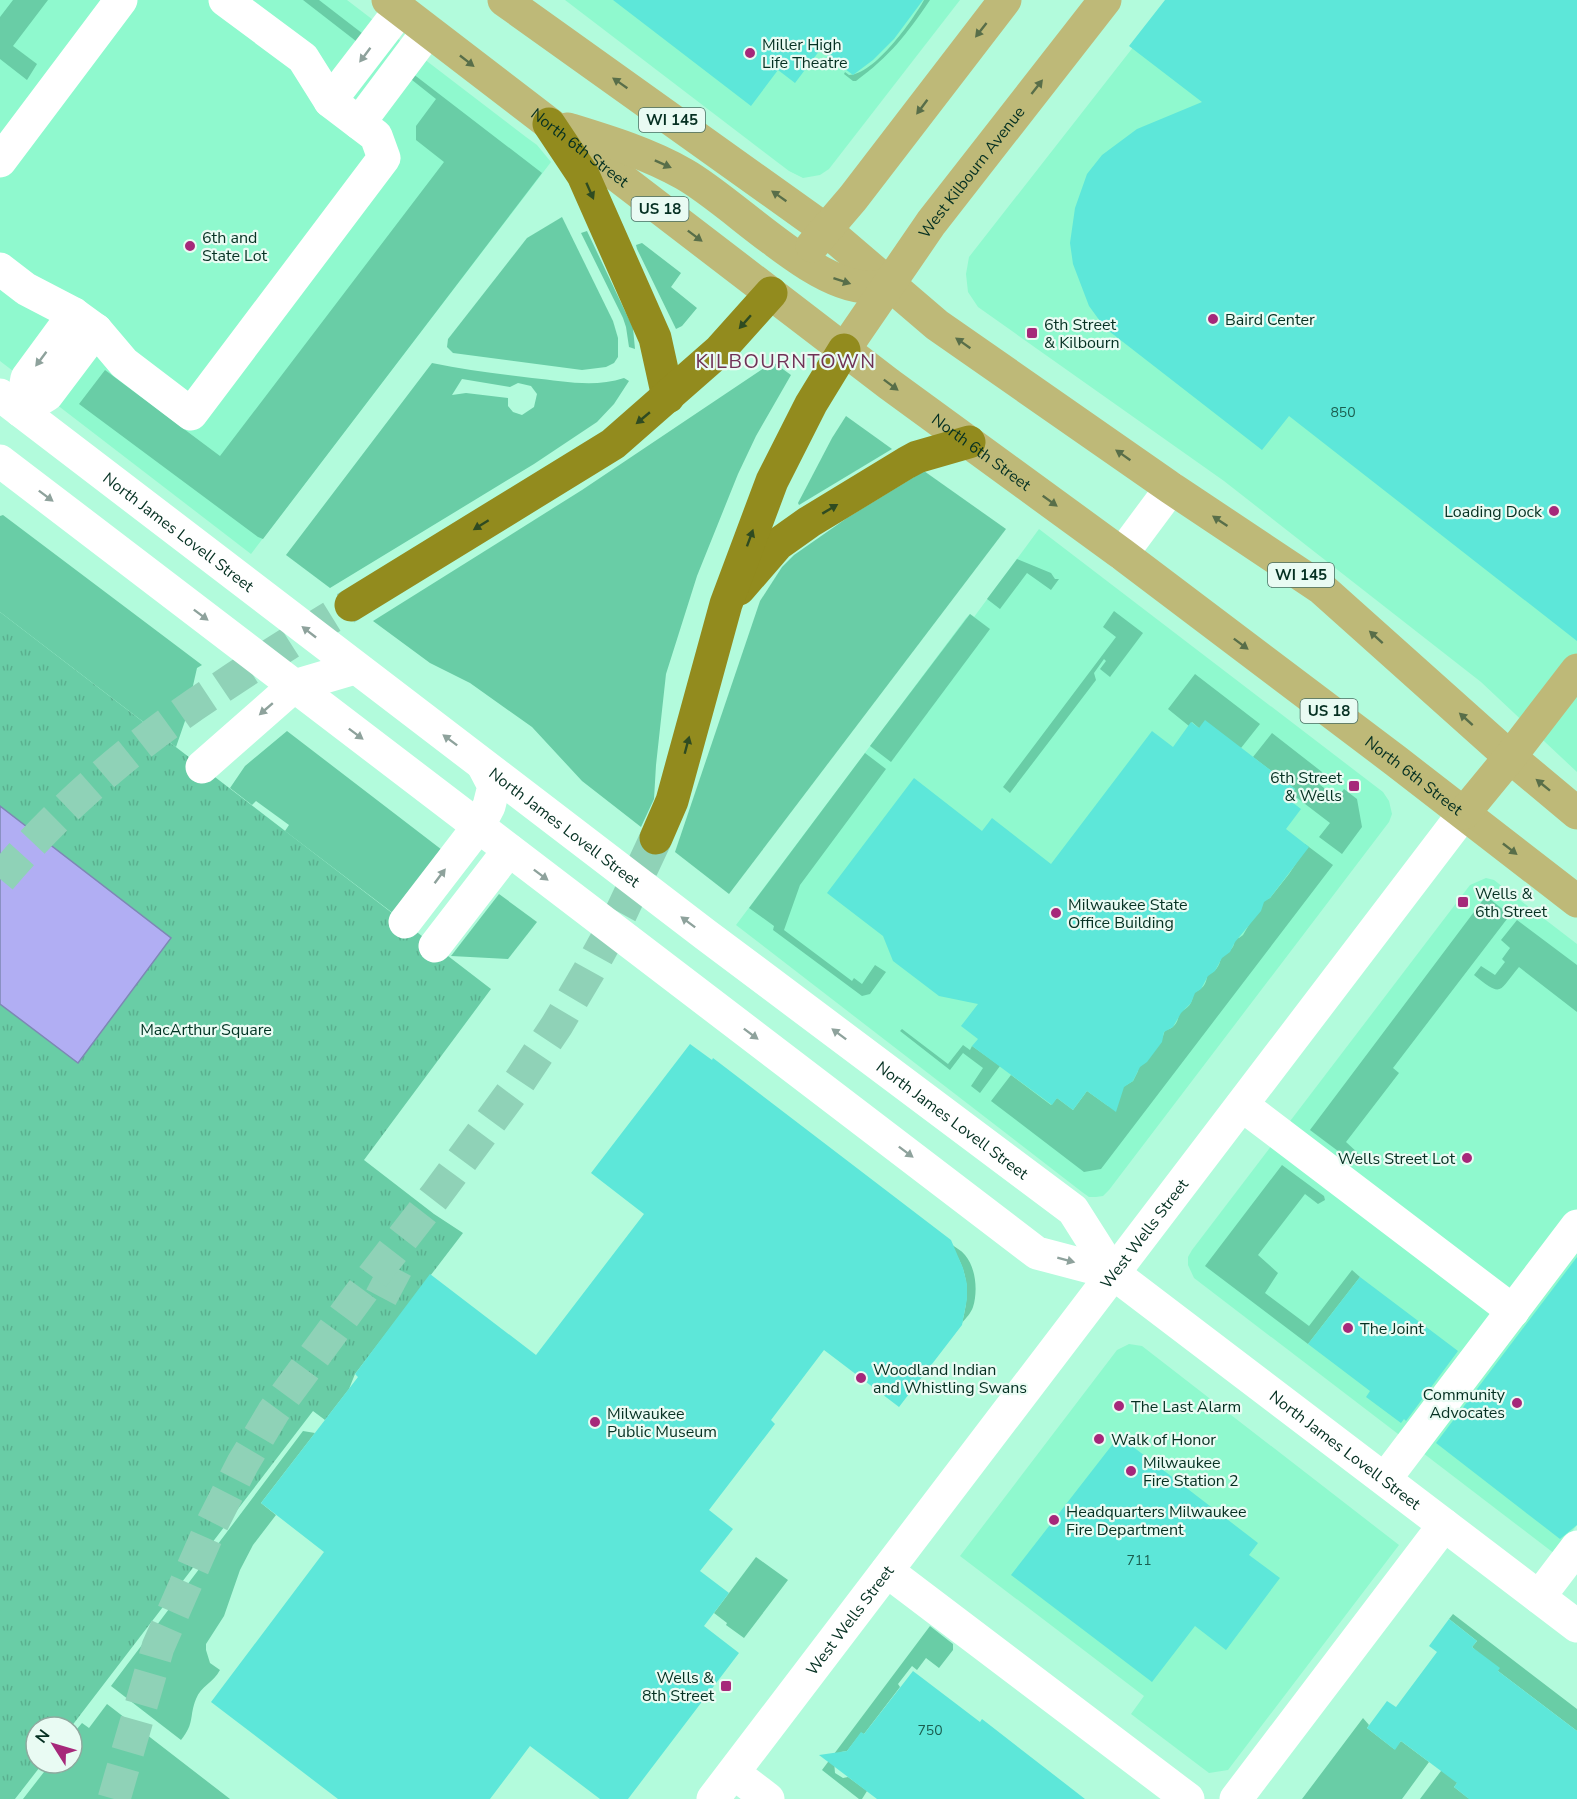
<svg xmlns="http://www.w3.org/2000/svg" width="1577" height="1799" viewBox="0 0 1577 1799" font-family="'Nunito Sans',sans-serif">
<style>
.built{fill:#8ff9ce}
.grass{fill:#69cda6;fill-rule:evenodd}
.park{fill:url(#park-tufts)}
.water{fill:#b1aef3;stroke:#7d88b4;stroke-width:1.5}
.building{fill:#5de7d9}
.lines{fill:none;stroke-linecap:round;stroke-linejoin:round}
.minor-tunnel{stroke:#8fd2b7;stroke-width:33;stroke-dasharray:33 16;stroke-linecap:butt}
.highway-tunnel{stroke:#8fd2b7;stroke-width:33;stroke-dasharray:33 16;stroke-linecap:butt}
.minor{stroke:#fff;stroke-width:33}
.major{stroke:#beb978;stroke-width:33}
.highway{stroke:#928b1e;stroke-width:33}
.oneway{fill:#586e49}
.oneway2{fill:#8ea29c}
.oneway3{fill:#2f4b21}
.poi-dot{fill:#a6287a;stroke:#e9fbf3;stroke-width:2}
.labels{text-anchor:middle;stroke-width:4.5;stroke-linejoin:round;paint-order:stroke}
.number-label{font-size:14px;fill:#1b5e50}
.shield{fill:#e9fbf3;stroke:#496d61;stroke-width:1.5}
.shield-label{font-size:15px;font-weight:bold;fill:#053022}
.poi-label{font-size:16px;fill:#053022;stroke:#e9fbf3;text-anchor:start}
.street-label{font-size:16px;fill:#053022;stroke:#e9fbf3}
.park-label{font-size:16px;fill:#003323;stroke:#e9fbf3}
.quarter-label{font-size:20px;letter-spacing:1.5px;fill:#703257;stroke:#e9fbf3}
</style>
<defs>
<pattern id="park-tufts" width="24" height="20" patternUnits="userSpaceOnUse" patternTransform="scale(1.5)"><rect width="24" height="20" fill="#69cda6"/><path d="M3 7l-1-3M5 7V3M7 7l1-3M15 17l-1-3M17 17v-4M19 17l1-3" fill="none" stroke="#5ab08f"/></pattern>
</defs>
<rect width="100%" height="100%" fill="#b2fbdc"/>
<g class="built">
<path d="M 0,0 L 347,0 L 526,137 L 537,145 L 551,162 L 251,554 L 0,361 Z"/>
<path d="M 565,0 L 960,0 L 829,169 L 820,175 L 803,178 L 789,171 Z"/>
<path d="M 1170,0 L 1577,0 L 1577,772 L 1481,682 L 1224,481 L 978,307 L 968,292 L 966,274 L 969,257 Z"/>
<path d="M 1039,529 L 1383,792 L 1389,801 L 1392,814 L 1389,822 L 1109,1190 L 1103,1196 L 1096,1197 L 1089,1197 L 1082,1192 L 736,925 L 966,618 L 970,614 L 974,617 Z"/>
<path d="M 1486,878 L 1494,880 L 1577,944 L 1577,1525 L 1555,1554 L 1194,1278 L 1188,1265 L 1188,1257 L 1192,1250 L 1470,885 Z"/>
<path d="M 1129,1344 L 1142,1346 L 1399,1545 L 1228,1770 L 1209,1773 L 1131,1714 L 1144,1696 L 960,1556 L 1117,1350 Z"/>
</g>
<g class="grass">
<path d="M 13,0 L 48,0 L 13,46 L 37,64 L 27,80 L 0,59 L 0,17 Z"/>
<path d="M 303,0 L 319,0 L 367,37 L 361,45 Z"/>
<path d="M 924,0 L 930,0 C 907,34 890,56 856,81 L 853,81 L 844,74 L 845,72 L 849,75 C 874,75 913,20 924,0 Z"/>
<path d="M 408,70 L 542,173 L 263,539 L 258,537 L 79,404 L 105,370 L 220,456 L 444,162 L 416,140 L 416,126 L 436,99 L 407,76 Z"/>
<path d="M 562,217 L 613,321 L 618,338 L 618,357 L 614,363 L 606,367 L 582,370 L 453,353 L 447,347 L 448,339 L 527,238 Z"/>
<path d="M 587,231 L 633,328 L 635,349 L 629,347 L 626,327 L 623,318 L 581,233 Z"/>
<path d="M 642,243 L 681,273 L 671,287 L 697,308 L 682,326 L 676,329 L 637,249 L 636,245 Z"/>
<path d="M 773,362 L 791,375 L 756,436 L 738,474 L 697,576 L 666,674 L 656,765 L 654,799 L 641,827 L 582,781 L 532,727 L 470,683 L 430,663 L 373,621 L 582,490 Z"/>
<path d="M 432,363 C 465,370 499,374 532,378 C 563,381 594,388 624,378 L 629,381 L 614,404 L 597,422 L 534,464 L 330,588 L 286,555 ZM 462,379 L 510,387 L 518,383 L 531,386 L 537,394 L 534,407 L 522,415 L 513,412 L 508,406 L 508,398 L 466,393 L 452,395 Z"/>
<path d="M 846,416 L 892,449 L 799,505 L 798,503 L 832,438 Z"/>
<path d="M 924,471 L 1006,529 L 729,894 L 675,852 L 760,601 L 782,567 L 794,555 L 847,518 Z"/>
<path d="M 3,515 L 202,665 L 197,668 L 185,721 L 176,747 L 0,612 L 0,516 Z"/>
<path d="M 1017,559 L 1051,573 L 1055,579 L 1059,579 L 1051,590 L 1027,573 L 1000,609 L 987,599 Z"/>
<path d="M 1114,611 L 1143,633 L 1110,677 L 1100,669 L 1106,661 L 1104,659 L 1094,673 L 1096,680 L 1010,793 L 1003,787 L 1116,637 L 1103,627 Z"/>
<path d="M 970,614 L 990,629 L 891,762 L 870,746 Z"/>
<path d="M 1195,674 L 1260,724 L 1241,748 L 1199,728 L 1192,722 L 1189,726 L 1168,709 Z"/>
<path d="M 287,731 L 446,853 L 398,917 L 285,831 L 289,825 L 256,801 L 252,805 L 230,788 L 245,766 Z"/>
<path d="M 1272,733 L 1322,772 L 1315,781 L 1337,798 L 1344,789 L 1357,799 L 1362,827 L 1342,854 L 1319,837 L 1330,823 L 1292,794 L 1295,789 L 1253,757 Z"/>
<path d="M 865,753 L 886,769 L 800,885 L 784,930 L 852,981 L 854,978 L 862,984 L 875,965 L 886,972 L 870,994 L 862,996 L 773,930 L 774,926 L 749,908 Z"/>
<path d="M 1305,844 L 1333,865 L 1101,1169 L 1084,1172 L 991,1101 L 1011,1075 L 1051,1105 L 1057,1098 L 1073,1110 L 1087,1091 L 1108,1106 L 1117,1101 L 1123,1087 L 1133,1081 L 1138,1071 L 1137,1067 L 1163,1036 L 1165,1030 C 1175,1029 1179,1020 1179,1012 C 1188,1009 1193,1003 1193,993 C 1201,990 1207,985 1207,975 C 1215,972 1220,967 1221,956 C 1228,952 1236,948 1234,939 L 1239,938 L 1243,935 L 1263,901 L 1270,898 L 1289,874 L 1305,850 Z"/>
<path d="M 499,894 L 537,922 L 508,959 L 451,956 Z"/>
<path d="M 1486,896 L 1510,915 L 1393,1068 L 1399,1073 L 1346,1142 L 1359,1154 L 1357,1159 L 1350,1160 L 1310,1130 Z"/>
<path d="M 1517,920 L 1577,965 L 1577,1012 L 1519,967 C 1498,992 1503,998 1474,975 L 1481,966 L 1495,975 L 1505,962 L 1502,959 L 1510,948 L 1501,940 Z"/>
<path d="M 902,1029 L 948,1064 L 963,1045 L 970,1050 L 972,1046 L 1000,1066 L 980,1093 L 971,1086 L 983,1068 L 963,1053 L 950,1070 L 900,1031 Z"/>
<path d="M 1282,1165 L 1324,1196 L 1325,1200 L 1318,1204 L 1305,1194 L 1258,1255 L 1278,1273 L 1265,1293 L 1309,1326 L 1352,1270 L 1360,1277 L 1308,1344 L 1205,1266 Z"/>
<path d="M 949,1243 C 955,1247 961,1250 965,1255 C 976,1268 978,1291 973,1307 C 971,1313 966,1318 962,1323 C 970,1292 969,1271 949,1243 Z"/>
<path d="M 303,1431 L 315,1433 L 261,1503 L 276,1515 L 253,1545 L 240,1570 L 224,1616 L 206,1644 L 206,1650 L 210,1663 L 220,1670 C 213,1683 201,1686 196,1699 C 189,1716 195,1723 181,1740 L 111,1686 Z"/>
<path d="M 756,1557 L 788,1580 L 744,1638 L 726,1625 L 727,1623 L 714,1613 Z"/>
<path d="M 1453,1614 L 1577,1709 L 1577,1731 L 1498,1671 L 1472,1647 L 1477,1641 L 1449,1619 Z"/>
<path d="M 930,1626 L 953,1644 L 953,1650 L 939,1668 L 926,1658 L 917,1670 L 912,1666 L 898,1684 L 900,1687 L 864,1734 L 861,1733 L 847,1751 L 841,1752 L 834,1761 L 835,1773 L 843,1778 L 848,1777 L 867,1791 L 862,1799 L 859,1799 L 822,1770 Z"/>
<path d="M 107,1704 L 230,1799 L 23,1799 L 51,1763 L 72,1763 L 72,1735 L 82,1723 L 89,1728 Z"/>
<path d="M 1363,1718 L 1369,1725 L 1367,1728 L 1394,1749 L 1401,1741 L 1429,1762 L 1402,1799 L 1302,1799 Z"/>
<path d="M 1444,1767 L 1460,1779 L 1454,1787 L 1468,1798 L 1487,1799 L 1420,1799 Z"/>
</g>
<path class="park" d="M 0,612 L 491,989 L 364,1160 L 434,1214 L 463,1233 L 355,1374 L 349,1389 L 325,1420 L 313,1411 L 71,1727 L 36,1727 L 36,1763 L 43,1763 L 15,1799 L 0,1799 Z"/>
<path class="water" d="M 0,806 L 171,938 L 78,1063 L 0,1004 Z"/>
<g class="building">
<path d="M 613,0 L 923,0 L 894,39 L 873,60 L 853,75 L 820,50 L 795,83 L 778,70 L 751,106 Z"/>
<path d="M 1165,0 L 1577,0 L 1577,641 L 1289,416 L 1262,450 L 1105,328 L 1089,306 L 1073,264 L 1070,243 L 1075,208 L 1087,174 L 1102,155 L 1137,129 L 1202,102 L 1129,46 Z"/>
<path d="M 1205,720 L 1295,789 L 1288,799 L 1301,809 L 1286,829 L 1309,847 L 1270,898 L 1264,902 L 1261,911 L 1235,942 L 1230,952 L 1222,958 L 1215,971 L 1208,976 L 1201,989 L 1195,993 L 1191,1003 L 1181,1013 L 1173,1027 L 1164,1032 L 1162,1042 L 1147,1062 L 1140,1067 L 1133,1081 L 1124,1087 L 1116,1112 L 1087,1091 L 1073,1110 L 1057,1098 L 1052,1105 L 972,1046 L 978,1039 L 961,1026 L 978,1004 L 939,996 L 893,961 L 883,936 L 827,893 L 914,778 L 982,831 L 992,818 L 1051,864 L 1152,731 L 1173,747 L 1191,722 L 1199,728 Z"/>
<path d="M 690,1044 L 712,1060 L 713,1058 L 951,1240 L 963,1268 L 967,1284 L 967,1299 L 962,1325 L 899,1407 L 824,1350 L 771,1420 L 775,1424 L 709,1510 L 733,1529 L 700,1571 L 729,1593 L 704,1626 L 739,1653 L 628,1799 L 600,1799 L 530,1746 L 490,1799 L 338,1799 L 211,1702 L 324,1552 L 261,1503 L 358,1377 L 355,1374 L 430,1274 L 536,1355 L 644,1214 L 591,1173 Z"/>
<path d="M 1577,1257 L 1577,1525 L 1560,1539 L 1436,1443 Z"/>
<path d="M 1360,1277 L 1458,1351 L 1406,1421 L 1404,1419 L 1401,1423 L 1366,1397 L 1370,1391 L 1308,1344 Z"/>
<path d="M 1119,1436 L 1258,1543 L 1249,1555 L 1280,1578 L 1226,1650 L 1195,1626 L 1152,1682 L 1011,1575 Z"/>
<path d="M 1449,1619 L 1477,1641 L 1472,1647 L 1500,1668 L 1498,1671 L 1577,1731 L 1577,1799 L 1469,1799 L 1454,1787 L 1457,1783 L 1401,1741 L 1395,1750 L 1367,1728 L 1387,1701 L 1396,1707 L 1437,1652 L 1429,1646 Z"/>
<path d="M 913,1671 L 980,1722 L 982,1719 L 1085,1799 L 877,1799 L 819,1755 L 847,1751 L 861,1732 L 864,1734 Z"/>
</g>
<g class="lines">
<path class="minor-tunnel" d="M 374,1275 L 414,1296"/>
<g class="highway-tunnel">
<path d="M 0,879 C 62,805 139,740 220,688 C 263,659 307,632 351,605"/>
<path d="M 114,1799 L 158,1647 L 212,1524 L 243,1463 L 274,1411 L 374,1275 L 436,1195 L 513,1091 L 557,1025 L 589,971 L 621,913 L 656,838"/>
</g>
<g class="minor">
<path d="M 330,101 L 400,10"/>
<path d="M 359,123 L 428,31"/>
<path d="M 0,161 L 121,0"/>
<path d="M 0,269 L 26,289 L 74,314 L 96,330 L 124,363 L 191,414 L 384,158 L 376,136 L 330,101 L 303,58 L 225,0"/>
<path id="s1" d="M 0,395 L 706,935 L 1073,1210 L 1113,1273 L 1577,1626"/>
<path d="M 21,411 L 27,378 L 74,314"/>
<path d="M 21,411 L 47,395 L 96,330"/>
<path d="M 0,461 L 1037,1253 L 1113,1273"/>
<path d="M 1122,554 L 1171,488"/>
<path d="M 202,767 L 294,686 L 355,668"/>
<path d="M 405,922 L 478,827 L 489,806 L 494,786 L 484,767"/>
<path d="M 435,946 L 509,850"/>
<path d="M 1242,1105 L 1513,1311"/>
<path d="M 1385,1479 L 1577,1226"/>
<path d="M 887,1571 L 1188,1799"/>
<path d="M 1539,1597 L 1577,1547"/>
<path d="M 734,1773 L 768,1799"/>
<path id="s2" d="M 713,1799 L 1464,813"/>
<path d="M 1236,1799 L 1444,1525"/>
</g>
<g class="major">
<path id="s3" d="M 388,0 L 889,384 L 1122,554 L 1396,761 L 1577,901"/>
<path d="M 504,0 L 826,230 L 937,325 L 1171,488 L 1321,588 L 1510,757 L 1577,813"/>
<path d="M 568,129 C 607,141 647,153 684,174 C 734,202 815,289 870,287 C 876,287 882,286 888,285"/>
<path d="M 812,246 L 853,198 L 1005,0"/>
<path id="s4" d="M 844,350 L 931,223 L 1105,0"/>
<path d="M 1464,813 L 1510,757 L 1577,670"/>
</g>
<g class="highway">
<path d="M 549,124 L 583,175 L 655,338 L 668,397"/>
<path d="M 739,589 L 778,544 L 809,522 L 906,463 L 917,457 L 969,442"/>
<path d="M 351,605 L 613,444 L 719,351 L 771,293"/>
<path d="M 656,838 L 672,801 L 726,604 L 772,481 L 811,404 L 844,350"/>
</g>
</g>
<defs><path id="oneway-solid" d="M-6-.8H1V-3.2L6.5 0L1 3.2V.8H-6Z" transform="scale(1.5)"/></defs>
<g class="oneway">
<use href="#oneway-solid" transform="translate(981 30) rotate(128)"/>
<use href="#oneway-solid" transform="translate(467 61) rotate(38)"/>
<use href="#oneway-solid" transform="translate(620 83) rotate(-145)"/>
<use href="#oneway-solid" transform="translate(1037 87) rotate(-52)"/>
<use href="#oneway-solid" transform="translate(922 107) rotate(127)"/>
<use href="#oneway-solid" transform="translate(663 164) rotate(24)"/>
<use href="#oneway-solid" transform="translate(779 196) rotate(-145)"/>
<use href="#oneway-solid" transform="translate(695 236) rotate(37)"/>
<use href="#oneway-solid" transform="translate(842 281) rotate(18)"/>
<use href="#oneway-solid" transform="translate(963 343) rotate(-145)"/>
<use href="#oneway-solid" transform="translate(891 385) rotate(37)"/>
<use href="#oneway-solid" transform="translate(1123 455) rotate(-145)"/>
<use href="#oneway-solid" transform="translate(1050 501) rotate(36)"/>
<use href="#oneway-solid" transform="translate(1220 521) rotate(-146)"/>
<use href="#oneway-solid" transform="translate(1376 637) rotate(-138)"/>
<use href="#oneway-solid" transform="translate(1241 644) rotate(37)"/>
<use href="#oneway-solid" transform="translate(1466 719) rotate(-138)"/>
<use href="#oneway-solid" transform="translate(1543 785) rotate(-141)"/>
<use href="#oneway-solid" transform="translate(1510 849) rotate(38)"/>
</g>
<g class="oneway2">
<use href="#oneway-solid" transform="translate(365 55) rotate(127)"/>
<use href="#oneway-solid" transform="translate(41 359) rotate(127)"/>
<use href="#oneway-solid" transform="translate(46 496) rotate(37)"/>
<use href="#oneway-solid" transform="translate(201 615) rotate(37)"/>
<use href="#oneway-solid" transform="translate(309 632) rotate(-142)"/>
<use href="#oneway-solid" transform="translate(266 709) rotate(139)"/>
<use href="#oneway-solid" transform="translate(356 734) rotate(37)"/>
<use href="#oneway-solid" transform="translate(450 740) rotate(-143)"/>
<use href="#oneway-solid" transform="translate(541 875) rotate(37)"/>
<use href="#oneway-solid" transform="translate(440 876) rotate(-53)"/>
<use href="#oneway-solid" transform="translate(688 922) rotate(-143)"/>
<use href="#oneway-solid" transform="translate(751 1034) rotate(37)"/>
<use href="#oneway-solid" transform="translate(839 1034) rotate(-143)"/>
<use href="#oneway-solid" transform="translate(906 1152) rotate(37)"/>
<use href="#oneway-solid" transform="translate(1066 1260) rotate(15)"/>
</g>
<g class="oneway3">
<use href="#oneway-solid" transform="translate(590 191) rotate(66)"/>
<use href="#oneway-solid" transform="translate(745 322) rotate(131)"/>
<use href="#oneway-solid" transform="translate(643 418) rotate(140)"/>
<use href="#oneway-solid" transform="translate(830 509) rotate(-31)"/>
<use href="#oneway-solid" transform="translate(481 525) rotate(148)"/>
<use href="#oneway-solid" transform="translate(750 538) rotate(-70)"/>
<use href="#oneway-solid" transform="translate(687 745) rotate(-75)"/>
</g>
<g class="poi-dot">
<circle cx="750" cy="53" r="6"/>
<circle cx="190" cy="246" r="6"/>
<circle cx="1213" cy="319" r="6"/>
<rect x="1026" y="327" width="12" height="12" rx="3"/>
<circle cx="1554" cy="511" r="6"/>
<rect x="1348" y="780" width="12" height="12" rx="3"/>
<rect x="1457" y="896" width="12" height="12" rx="3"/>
<circle cx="1056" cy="913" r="6"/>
<circle cx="1467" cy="1158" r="6"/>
<circle cx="1348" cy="1328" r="6"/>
<circle cx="861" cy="1378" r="6"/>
<circle cx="1517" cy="1403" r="6"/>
<circle cx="1119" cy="1406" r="6"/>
<circle cx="595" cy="1422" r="6"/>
<circle cx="1099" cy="1439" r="6"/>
<circle cx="1131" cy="1471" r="6"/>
<circle cx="1054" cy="1520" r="6"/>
<rect x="720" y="1680" width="12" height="12" rx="3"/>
</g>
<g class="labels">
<g class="number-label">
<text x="1343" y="417">850</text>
<text x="1139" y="1565">711</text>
<text x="930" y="1735">750</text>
</g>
<g class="shield">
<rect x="639" y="108" width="66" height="24" rx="4.5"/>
<rect x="631.5" y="197" width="57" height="24" rx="4.5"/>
<rect x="1268" y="563" width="66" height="24" rx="4.5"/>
<rect x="1300.5" y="699" width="57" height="24" rx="4.5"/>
</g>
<g class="shield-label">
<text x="672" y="125">WI 145</text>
<text x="660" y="214">US 18</text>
<text x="1301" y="580">WI 145</text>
<text x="1329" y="716">US 18</text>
</g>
<g class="poi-label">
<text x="762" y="50">Miller High<tspan x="762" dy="18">Life Theatre</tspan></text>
<text x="202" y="243">6th and<tspan x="202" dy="18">State Lot</tspan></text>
<text x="1225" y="325">Baird Center</text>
<text x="1044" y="330">6th Street<tspan x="1044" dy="18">&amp; Kilbourn</tspan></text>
<text x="1542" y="517" text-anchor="end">Loading Dock</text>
<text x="1342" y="783" text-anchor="end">6th Street<tspan x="1342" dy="18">&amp; Wells</tspan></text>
<text x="1475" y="899">Wells &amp;<tspan x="1475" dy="18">6th Street</tspan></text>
<text x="1068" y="910">Milwaukee State<tspan x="1068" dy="18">Office Building</tspan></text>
<text x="1455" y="1164" text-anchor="end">Wells Street Lot</text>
<text x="1360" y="1334">The Joint</text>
<text x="873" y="1375">Woodland Indian<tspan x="873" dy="18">and Whistling Swans</tspan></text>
<text x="1505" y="1400" text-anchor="end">Community<tspan x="1505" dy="18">Advocates</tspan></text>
<text x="1131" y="1412">The Last Alarm</text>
<text x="607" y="1419">Milwaukee<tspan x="607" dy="18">Public Museum</tspan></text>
<text x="1111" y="1445">Walk of Honor</text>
<text x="1143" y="1468">Milwaukee<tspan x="1143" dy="18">Fire Station 2</tspan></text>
<text x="1066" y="1517">Headquarters Milwaukee<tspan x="1066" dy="18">Fire Department</tspan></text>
<text x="714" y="1683" text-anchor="end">Wells &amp;<tspan x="714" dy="18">8th Street</tspan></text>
</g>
<g class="street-label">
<text dy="6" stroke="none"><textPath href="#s3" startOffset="242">North 6th Street</textPath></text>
<text dy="6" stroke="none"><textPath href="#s4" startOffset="219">West Kilbourn Avenue</textPath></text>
<text dy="6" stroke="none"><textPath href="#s3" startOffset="746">North 6th Street</textPath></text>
<text dy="6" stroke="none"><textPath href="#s1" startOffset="225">North James Lovell Street</textPath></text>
<text dy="6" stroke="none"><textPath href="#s3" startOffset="1286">North 6th Street</textPath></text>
<text dy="6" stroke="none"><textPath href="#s1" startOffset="711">North James Lovell Street</textPath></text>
<text dy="6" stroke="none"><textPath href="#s1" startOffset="1197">North James Lovell Street</textPath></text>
<text dy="6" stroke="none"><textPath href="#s2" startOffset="711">West Wells Street</textPath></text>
<text dy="6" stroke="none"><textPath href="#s1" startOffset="1714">North James Lovell Street</textPath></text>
<text dy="6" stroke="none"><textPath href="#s2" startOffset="225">West Wells Street</textPath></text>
</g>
<g class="park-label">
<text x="206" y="1035">MacArthur Square</text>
</g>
<g class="quarter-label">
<text x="786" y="368">KILBOURNTOWN</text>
</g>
</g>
<g transform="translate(54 1745) rotate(307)"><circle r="28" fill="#e9fbf3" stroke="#8eaa9f" stroke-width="1.5"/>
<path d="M0-4.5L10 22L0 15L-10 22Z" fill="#a6287a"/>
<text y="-9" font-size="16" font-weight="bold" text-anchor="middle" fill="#053022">N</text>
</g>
</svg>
